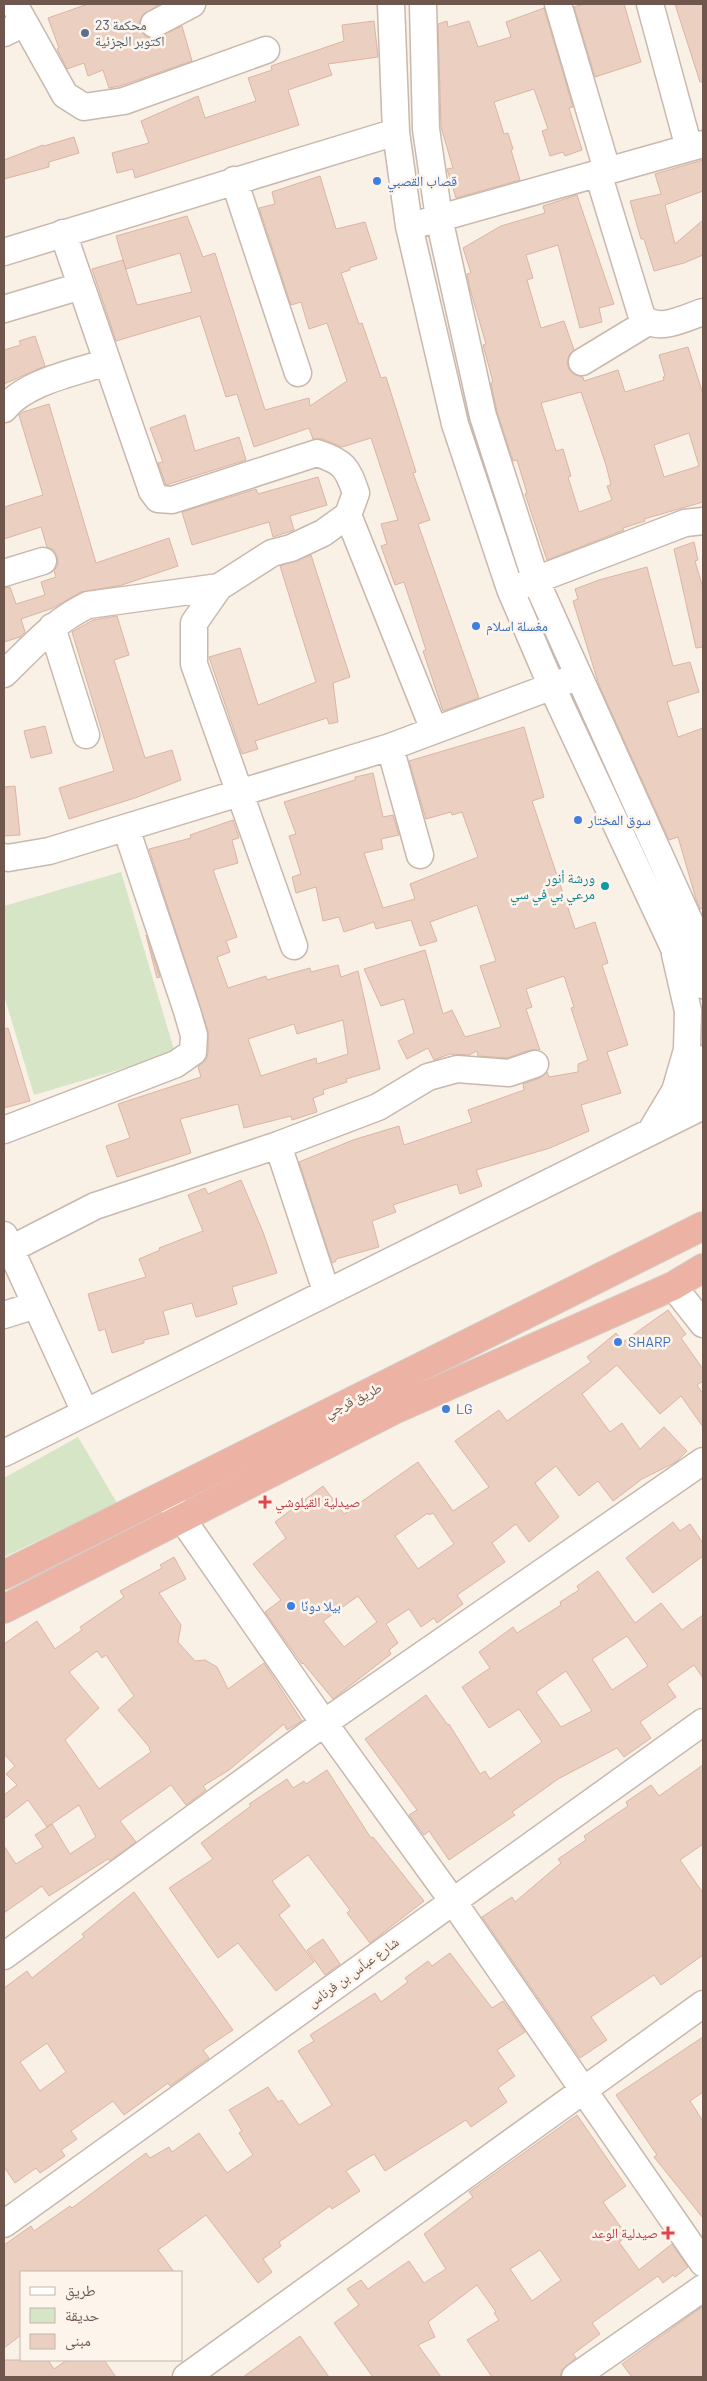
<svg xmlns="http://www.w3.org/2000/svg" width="707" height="2381" font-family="Barlow,'Noto Naskh Arabic',sans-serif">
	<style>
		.green { fill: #d5e5c6 }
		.building { fill: #ebcfc1; stroke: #dcb5a3; fill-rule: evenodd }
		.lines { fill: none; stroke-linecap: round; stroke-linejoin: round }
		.minor-casing { stroke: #c9b8ad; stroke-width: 29 }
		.highway-casing { stroke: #d4cdca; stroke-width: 30 }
		.minor { stroke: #fff; stroke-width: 26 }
		.highway { stroke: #ecb2a4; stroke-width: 28 }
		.service-dot { fill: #5c6f8a; stroke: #fdf5ec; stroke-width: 2 }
		.shop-dot { fill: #3f7fe0; stroke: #fdf5ec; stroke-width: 2 }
		.culture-dot { fill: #0f9aa8; stroke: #fdf5ec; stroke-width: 2 }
		.health-dot { fill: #e0444e; stroke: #fdf5ec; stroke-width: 2 }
		.labels { text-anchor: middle; stroke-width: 5; stroke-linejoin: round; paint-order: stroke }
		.service-label { font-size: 14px; fill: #4e5e75; stroke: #fdf5ec; text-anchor: start }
		.shop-label { font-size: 14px; fill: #366cbe; stroke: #fdf5ec; text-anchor: start }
		.culture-label { font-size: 14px; fill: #0d838f; stroke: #fdf5ec; text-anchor: end }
		.street-label { font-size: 14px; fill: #6f574e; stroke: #fdf5ec }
		.health-label { font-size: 14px; fill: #be3a42; stroke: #fdf5ec; text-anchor: start }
	</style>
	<rect width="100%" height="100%" fill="#f9f0e6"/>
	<path class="green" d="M121,872l54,181 -141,42 -30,-100v-89z
		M78,1437l39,66 -113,54v-79z"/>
	<path class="building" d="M88,4h72l-18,12 -3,7 2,8 5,6 8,2 28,-13 10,35 -72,25 -11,2 -6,-18 -15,6 -4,-13 -17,6 -10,-20 2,-1 -11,-30z
		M584,4h40l17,58 -46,15 -21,-70z
		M675,4h28v78h-3z
		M544,8l29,99 -4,1 13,42 -17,6 -2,-4 -13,4 -8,-25 6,-2 -14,-40 -40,13 10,32 4,-1 5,16 -2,1 9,30 -64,18 -9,-29 6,-1 -12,-41 -3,-103 9,-3 1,6 21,-6 9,26 33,-10 -5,-15z
		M374,21l4,36 -50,7 4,11 -44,15 11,35 -164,53 -2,-9 -16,4 -5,-20 37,-10 -8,-22 57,-25 7,22 51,-17 -8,-23 24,-8 -1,-4 73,-25 -2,-16z
		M74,137l5,16 -30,9v5l-45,12v-19l39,-15 1,1z
		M703,160v31l-38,14 10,39 28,-24v35l-19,8 -30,8 -10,-32h-3l-11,-38 31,-7 -6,-20z
		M320,176l16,53 29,-7 12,37 -28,9 1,2 -9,3 18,51 3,-1 19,55 5,-1 30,95 -3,1 17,47 -12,4 61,174 -36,13 -20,-60 3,-1 -22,-68 -9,3 -14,-39 6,-2 -6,-20 17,-4 -27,-82 -29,9 -20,-8h-9l-4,-11 -55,19 -17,-53 -11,3 -26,-81 -84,25 -24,-72 31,-9 -7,-24 71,-20 16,41 12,-4 50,157 44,-12 1,8 37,-25 -20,-58 -18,6 -8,-27 -10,3 -32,-97 16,-4 -3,-12zM180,253l12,39 -55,13 -14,-45 3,9z
		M577,195l37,109 -15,4 3,14 -22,6 -22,-83 -32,10 7,23 -6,2 14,48 23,-7 10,29 -5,5 -2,7 2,8 6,5 8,2 1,4 34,-11 7,22 39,-12 -1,-3 2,-1 -6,-21 29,-8 15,47v108l-59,17 1,2 -22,7 1,2 -77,30 -22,-66 2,-1 -10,-33 -4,1 -16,-49 -6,-29 2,-1 -10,-37 3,-1 -16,-55 -3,-15 4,-1 -8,-25 38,-22 44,-13 -2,-7zM581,392l25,73 5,20 -4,1 5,14 -33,12 -11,-35 3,-1 -8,-27 -7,2 -15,-48zM689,433l10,33 -35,11 -10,-32z
		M35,336l10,30 -41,18v-34l17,-5 -2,-4z
		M49,404l47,159 73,-25 9,28 -56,19 -41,7 -28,16 -32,11 4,13 -5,5 -16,5v-54l6,-1 6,17 29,-9 -4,-13 15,-5 -2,-6 4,-7 -1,-8 -3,-6 -7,-3 -6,-20 -37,12v-32l39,-12 -24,-80 4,-3z
		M185,415l10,36 44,-14 7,23 -80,25 -8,-22 5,-1 -13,-34z
		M318,477l9,28 -37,11 4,14 -21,7 -4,-15 -77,23 -10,-33 74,-23 2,5z
		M694,542l4,18 -3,1 8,27v59l-7,1 -22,-99z
		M311,555l39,122 -17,6 5,39 -9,2 -2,-6 -72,23 3,8 -16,5 -33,-97 31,-9 18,57 58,-23 -36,-116z
		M647,567l26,99 17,-4 9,30 -32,10 11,35 25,-9v180l-3,1 -4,-10 -18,-62 -9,3 -70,-155 -26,-84 5,-2 -3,-10 24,-9z
		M117,616l12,39 -15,5 31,98 27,-8 9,30 -46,18 -66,21 -10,-31 55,-17 -42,-139 21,-12z
		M45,726l7,27 -21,5 -7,-27z
		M524,727l20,70 -12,4 43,128 20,-7 13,41 -6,2 26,80 -21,7 14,41 -40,12 8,26 -39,17 -74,22 6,16 -22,8 -3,-10 -64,21 3,7 -24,9 7,26 -43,12v2l-4,2 -33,-101 54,-22 46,-14 5,19 68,-23 -4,-12 56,-20 -1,-6 17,-6 7,-6 2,5 29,-5v-8l10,-4 -17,-52 3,-1 -10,-31 -38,13 6,18 -6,2 14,41h-10l-23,8 -29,-2 -1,-5 -8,4 -19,-1 -16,6 -6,-12 -21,11 -9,-18 16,-8 -10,-34 -23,7 -17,-37 61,-19 18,64 9,-4 13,27 36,-10 -21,-61 16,-5 -19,-56 -47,17 7,19 -17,5 -9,-26 -35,9 -2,-7 -30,10 -5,-15 -16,4 -7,-34 -20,6 -4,-16 9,-3 -12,-38 7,-2 -12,-32 71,-22v-3l18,-4 10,44 10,-2 6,20 -18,4 2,10 -19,4 19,55 32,-9 -5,-15 68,-27 -16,-45 -10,3 -1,-3 -25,7 -17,-58z
		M15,786l5,49 -16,1v-49z
		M233,820l6,18 -7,2 6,23 -25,7 24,67 -11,4 4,11 -13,5 11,31 38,-12 1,4 43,-12 1,4 27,-7 3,12 17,-6 22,98 -34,10 1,3 -24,8 1,4 -11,4 4,14 -25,8 -1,-4 -47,12 -6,-24 -58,15 11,34 -74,24 -11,-31 24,-8 -12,-34 83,-27 -3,-10 8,-7 2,-7v-22l-59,-182 42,-11 -1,-3zM343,1020l5,34 -31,10 -1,-6 -55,18 -13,-37 46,-15 3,10z
		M146,935l14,42 -3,1z
		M8,1028l22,73 -26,7v-79z
		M241,1180l22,52 14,41 -45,14 5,17 -33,11 -8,2 -4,-14 -29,8 6,23 -25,6v3l-32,10 -7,-24 -6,2 -11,-37 58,-17 -7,-18 21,-9 -1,-2 44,-17 -15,-36 17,-7 3,6z
		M668,1310l18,24 -5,4 22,31v12l-6,4 6,9v33l-22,-31 -21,18 -43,-49 -35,29 28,38 12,-9 18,26 24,-22 23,24 -11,11 -34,17 -29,22 -15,-20 -19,15 -23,-30 -21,17 24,34 -30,25 -13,-18 -24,19 13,19 -48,33 6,9 -26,19 -3,-5 -13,9 -12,-18 -23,15 12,19 -9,7 2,4 -58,45 -30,-36 -1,1 -37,-52 16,-12 -28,-36 33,-26 -11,-16 48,-36 21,28 74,-52 35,49 36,-24 -34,-46 44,-31 8,11 84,-59 -4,-5 29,-24 7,9zM428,1513l1,2 4,-2 21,31 -36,25 -23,-33zM358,1596l19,26 -33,25 -21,-26z
		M673,1522l7,9 10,-7 13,19v13l-50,37 -27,-35z
		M174,1557l12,22 -27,14 22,32 -3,17 17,19 10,-1 12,7 11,22 36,-26 38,58 -15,9 -3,-6 -55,46 -26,16 3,4 -20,15 -15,-20 -51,36 16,21 -26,19 -2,-2 -59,37 -7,-10 -38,27v-67l12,18 27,-17 -8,-12 17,-11 18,30 26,-17 -17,-32 -32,22 -19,-27 -24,19v-24l13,-10 -11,-11 9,-8 -11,-12v-110l33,-23 18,28 27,-19 -2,-3 44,-30 -4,-6 42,-23 -2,-3zM97,1651l5,7 4,-3 28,41 -16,14 32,38 -1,1 2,3 -52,37 -34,-49 34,-32 -30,-36z
		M598,1571l37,52 26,-20 21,27 21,-15v63l-9,-13 -27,19 9,13 -36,25 11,16 -27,19 -7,-9 -59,31 -46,33 3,3 -66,45 -20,-29 -5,4 -15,-20 8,-5 -52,-71 61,-44 22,30 1,-1 31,50 5,-3 5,8 52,-37 -23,-33 -30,19 -27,-41 28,-19 -11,-16 34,-25 4,6 44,-28 -1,-3 19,-12 -2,-4zM627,1636l21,30 -36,24 -20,-31zM566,1671l26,40 -31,16 -25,-35z
		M703,1765v79l-23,16 23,33v62l-42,30 -7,-10 -63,42 16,23 -27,18 -98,-141 30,-20 3,5 46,-39 -3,-4 28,-19 -2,-4 44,-30 -2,-4 25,-17 8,11z
		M327,1770l44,68 2,-1 51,64 -54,42 -23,-30 3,-3 -42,-55 -36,26 18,25 -11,9 35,47 -38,29 -38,-48 -20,15 -49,-70 44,-29 -12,-16 50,-37 -2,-2 38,-25 6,9 11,-7 2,3z
		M134,1892l99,138 -30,20 6,8 -39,28 -2,-3 -44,32 -11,-14 -42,30 6,8 -16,11 4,6 -25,17 -4,-5 -21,15 -11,-16v-179l23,-17 5,7 52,-41 -2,-3zM47,2043l19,29 -26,19 -20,-29z
		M323,1939l17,25 -15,11 -18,-25z
		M450,1953l42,55 11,-7 22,31 -28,18 18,26 -17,12 9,14 -36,25 -5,-7 -81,51 -11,-17 -28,17 14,20 -28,18 -2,-3 -51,36 2,4 -18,13 9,13 -14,11 -52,-68 -48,35 16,22h-153v63l-17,13v-103l27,-19 3,5 36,-25 2,2 74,-55 4,5 19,-11 3,5 27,-19 28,40 26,-18 -14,-22 3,-2 -13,-21 39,-23 10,15 4,-2 17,25 33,-20 -34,-54 16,-10 -4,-6 65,-42 6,9 27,-20 -3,-4 23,-17 4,5z
		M703,2037v55l-13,9 13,20v97l-49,-61 3,-2 -41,-60z
		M577,2115l49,71 -23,16 24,34 -8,6 20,28 33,-26 16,23 -13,10 -2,-2 -10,8 -5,-7 -66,47 8,11 -27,20 3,4 -14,12 -2,7h-68l-25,-37 32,-20 -5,-7 2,-1 -19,-27 -49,37 7,15 -17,8 23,32h-68l-39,-54 25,-18 -12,-16 14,-9 7,9 41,-28 15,22 22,-14 -22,-35 49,-37 -4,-5zM540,2250l21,30 -29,21 -22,-32z
		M703,2306v71h-71l-10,-13z
		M300,2336l29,41h-86z
		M4,2360h44l6,9 13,-9h37l12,17h-112z"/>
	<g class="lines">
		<g class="minor-casing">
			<path id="minor" d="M14,4l51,91 19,12 40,-6 142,-51
				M391,4l5,128 13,94 46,198 55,165 42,98 121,259 30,39
				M423,4l3,125 13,89 44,198 53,165 161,357 6,29
				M558,4l49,166
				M650,4l39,144
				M154,24l38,-20
				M4,33l20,-10
				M598,173l44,144c17,16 42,1 61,-5
				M234,180l64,193
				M422,223l281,-79
				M63,233l89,258 6,8 14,1 145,-47c27,9 30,14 39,40l-8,22 -25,18 -32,15 -19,5 -53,34 -25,36v41l100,282
				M4,252l392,-120
				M4,309l77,-23
				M582,362l66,-40
				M4,409c23,-28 70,-36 103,-47
				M348,515l86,215
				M4,573l39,-12
				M520,586l165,-63 18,-2
				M52,627l34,108
				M4,674c27,-26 50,-53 84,-69l131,-18
				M390,747l30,108
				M4,857l4,1 41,-7 341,-104 176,-66
				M681,1104l19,-32 3,-13
				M4,1130l172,-66 17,-12 1,-17 -7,-24 -61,-183
				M651,1131l24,-40 12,-41 1,-39 -13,-57
				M278,1145l48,146
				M4,1235l81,177
				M11,1249l84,-43 183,-61 100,-38 50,-30 29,-8 52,4 26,-9
				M673,1286l30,38
				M4,1315l32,-10
				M4,1453l699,-347
				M169,1500l155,223 128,177 251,363
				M4,1956l320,-233 379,-262
				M4,2224l699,-502
				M186,2377l517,-373
				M575,2377l128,-89"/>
		</g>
		<g class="highway-casing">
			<path id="highway" d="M4,1575l699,-349
				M4,1609l392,-200 277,-123 30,-18"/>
		</g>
		<use href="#minor" class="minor"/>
		<use href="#highway" class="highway"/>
	</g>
	<circle class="service-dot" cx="85" cy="33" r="5"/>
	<g class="shop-dot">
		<circle cx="377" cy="181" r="5"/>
		<circle cx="476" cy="626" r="5"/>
		<circle cx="578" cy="820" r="5"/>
		<circle cx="618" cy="1342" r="5"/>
		<circle cx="446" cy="1409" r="5"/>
		<circle cx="291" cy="1606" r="5"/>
	</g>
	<circle class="culture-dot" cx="605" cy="886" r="5"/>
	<g class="health-dot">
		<path d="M262.5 1494.5h5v5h5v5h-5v5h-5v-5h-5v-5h5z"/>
		<path d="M665.5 2225.5h5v5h5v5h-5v5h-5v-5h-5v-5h5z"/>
	</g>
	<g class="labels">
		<g class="service-label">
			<text x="95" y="30">محكمة 23<tspan x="95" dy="16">اكتوبر الجزئية</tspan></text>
		</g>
		<g class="shop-label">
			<text x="387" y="186">قصاب القصبي</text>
			<text x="486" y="631">مغسلة اسلام</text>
			<text x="588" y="825">سوق المختار</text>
			<text x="628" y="1347">SHARP</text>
			<text x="456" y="1414">LG</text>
			<text x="301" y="1611">بيلا دونّا</text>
		</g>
		<g class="culture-label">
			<text x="595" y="883">ورشة أنور<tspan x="595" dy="16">مرعي بي في سي</tspan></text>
		</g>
		<g class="street-label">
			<text transform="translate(353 1400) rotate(-26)" y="5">طريق قرجي</text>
			<text transform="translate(353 1972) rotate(-36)" y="5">شارع عباّس بن فرناس</text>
		</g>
		<g class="health-label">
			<text x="275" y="1507">صيدلية القيلوشي</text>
			<text x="658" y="2238" text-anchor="end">صيدلية الوعد</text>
		</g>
	</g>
	<rect width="707" height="2381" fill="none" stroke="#6f574e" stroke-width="10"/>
	<rect x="20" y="2271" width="162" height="90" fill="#fdf5ec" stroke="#c4b6ad"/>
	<rect x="30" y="2287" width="25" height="8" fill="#ffffff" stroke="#c4b6ad"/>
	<text x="65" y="2296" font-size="15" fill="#6f574e">طريق</text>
	<rect x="30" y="2308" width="25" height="15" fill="#d5e5c6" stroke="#c4b6ad"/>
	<text x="65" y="2321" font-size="15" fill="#6f574e">حديقة</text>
	<rect x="30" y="2334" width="25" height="15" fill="#ebcfc1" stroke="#c4b6ad"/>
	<text x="65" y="2346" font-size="15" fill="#6f574e">مبنى</text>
</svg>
